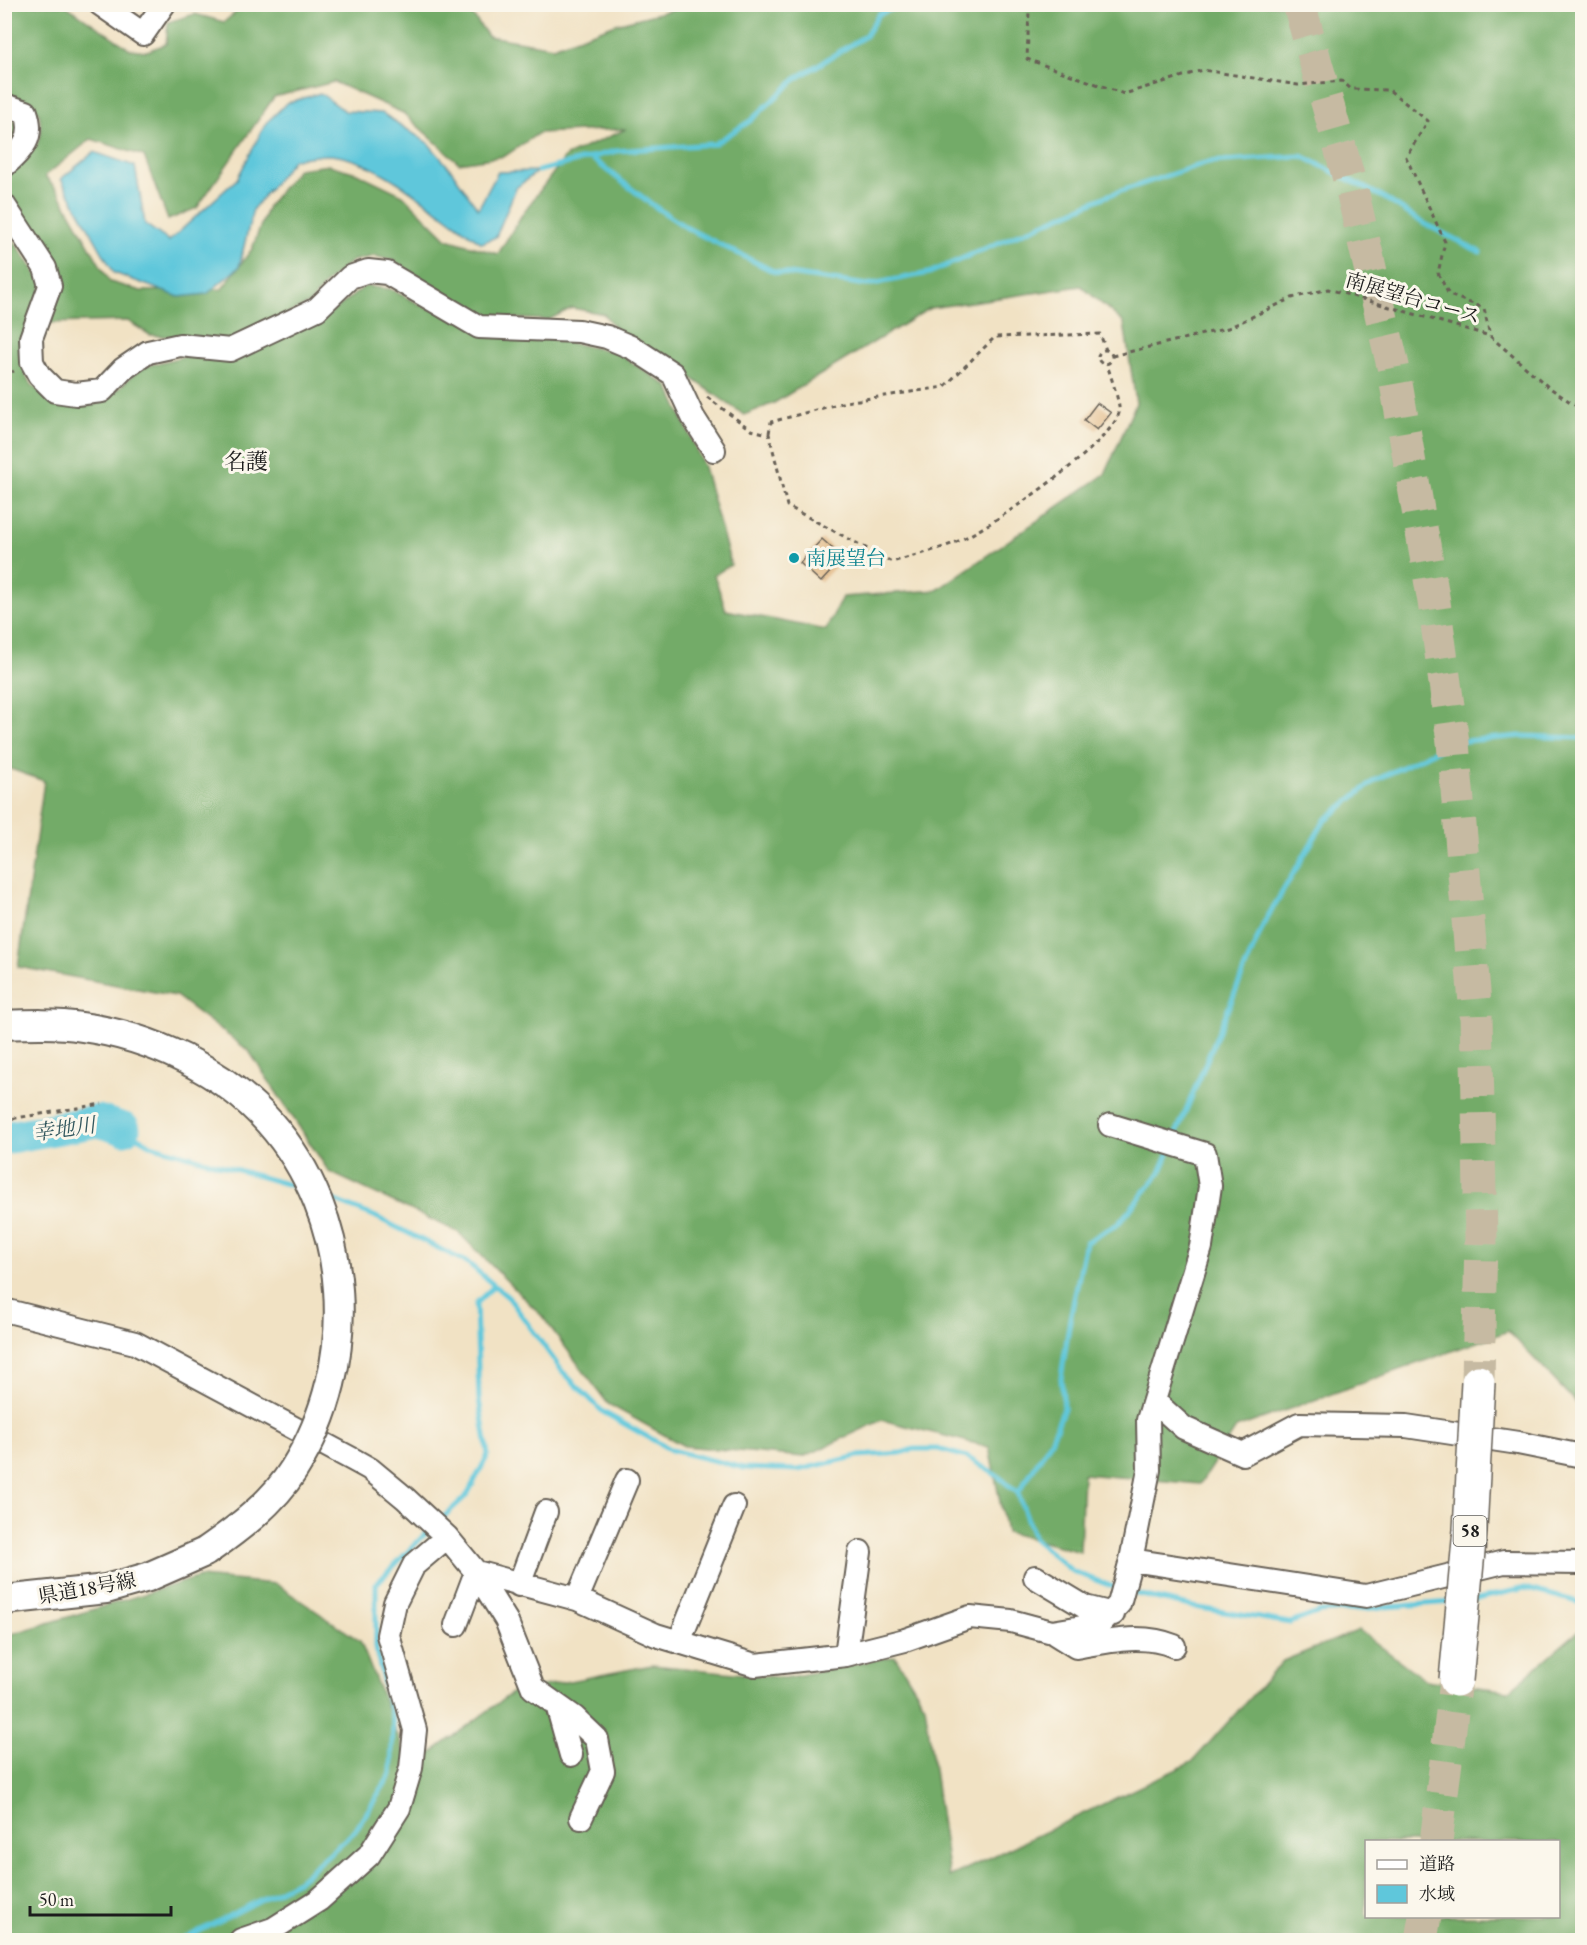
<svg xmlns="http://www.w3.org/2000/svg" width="1587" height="1945" font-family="'EB Garamond','Noto Serif JP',serif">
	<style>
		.forest { fill: #73ab68; stroke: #486442; stroke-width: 1.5; fill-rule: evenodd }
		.water { fill: #5fc7db; stroke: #3e727c; stroke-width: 1.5 }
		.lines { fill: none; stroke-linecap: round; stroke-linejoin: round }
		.stream { stroke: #5fc7db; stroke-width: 5 }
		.river { stroke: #5fc7db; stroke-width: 33 }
		.building { fill: #e3bb89 }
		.highway-tunnel { stroke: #c6baa2; stroke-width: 33; stroke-dasharray: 33 16; stroke-linecap: butt }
		.minor-casing { stroke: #676157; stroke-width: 26 }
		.major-casing { stroke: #676157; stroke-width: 32 }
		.path { stroke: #676157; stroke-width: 3; stroke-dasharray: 4.5 4.5; stroke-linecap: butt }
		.minor { stroke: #fff; stroke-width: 22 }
		.major { stroke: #fff; stroke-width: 28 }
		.major-bridge-casing { stroke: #676157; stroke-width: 32; stroke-linecap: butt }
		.highway-bridge-casing { stroke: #676157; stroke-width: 36; stroke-linecap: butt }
		.major-bridge { stroke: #fff; stroke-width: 28 }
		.highway-bridge { stroke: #fff; stroke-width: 33 }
		.culture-dot { fill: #0f9aa8; stroke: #fbf7ec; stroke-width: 2 }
		.labels { text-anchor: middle; stroke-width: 6; stroke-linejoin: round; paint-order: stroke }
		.shield { fill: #fbf7ec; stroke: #5f5e5a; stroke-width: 1.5 }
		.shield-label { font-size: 18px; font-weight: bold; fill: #1c1c1c }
		.street-label { font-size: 20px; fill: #1c1c1c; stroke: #fbf7ec }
		.culture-label { font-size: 20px; fill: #0d838f; stroke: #fbf7ec; text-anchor: start }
		.water-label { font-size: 21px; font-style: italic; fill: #33585f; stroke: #fbf7ec }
		.quarter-label { font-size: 22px; fill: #1c1c1c; stroke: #fbf7ec }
	</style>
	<rect width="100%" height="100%" fill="#fbf7ec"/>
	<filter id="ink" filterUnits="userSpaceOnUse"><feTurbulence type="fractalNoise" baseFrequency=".0167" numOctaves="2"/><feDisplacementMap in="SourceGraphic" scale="12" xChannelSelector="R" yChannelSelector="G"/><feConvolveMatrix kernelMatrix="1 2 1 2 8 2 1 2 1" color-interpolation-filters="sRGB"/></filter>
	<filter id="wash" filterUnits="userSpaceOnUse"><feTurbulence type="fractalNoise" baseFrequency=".008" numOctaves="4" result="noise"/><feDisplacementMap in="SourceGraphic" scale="24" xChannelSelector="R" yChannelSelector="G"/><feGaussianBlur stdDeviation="1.35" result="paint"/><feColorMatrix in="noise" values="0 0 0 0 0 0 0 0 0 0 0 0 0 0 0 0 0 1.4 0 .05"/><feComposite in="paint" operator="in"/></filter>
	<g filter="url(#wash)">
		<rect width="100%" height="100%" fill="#f1e2c4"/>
		<path class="forest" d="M246,4l219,1 23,31 65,11 63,-23 78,-20 888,1v1404l-74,-78 -272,97 -36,56 -117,-10 -3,78 -74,-20 -17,-85 -107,-27 -79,37 -119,-11 -76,-42 -66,-88 -84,-84 -129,-60 -80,-121 -73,-55 -158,-29 26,-186 -39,-14 -1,-541 39,57c-13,40 -43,89 5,114 20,9 29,13 51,6 18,-6 31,-34 55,-39 43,-11 85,-22 128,-34 13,-4 31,-7 43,-14 14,-8 27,-20 40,-30l25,3 35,18 131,33 60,12 52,34 36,81 27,98 -17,10 12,35 100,20 16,-33 95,-7 168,-116 31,-71 -12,-80 -43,-37 -151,22 -156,95 -30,12 -71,-50 -56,-34 -13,-17 -32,-6 -24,12 -65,-3 -89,-56 -19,-5 -23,5 -26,22 -16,20 -81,39 -79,-7 -22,-14 -81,2 8,-58 -50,-76v-14c24,-21 41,-27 34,-62l-34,-17v-91h60l65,44 17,2 19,-7 2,-22 27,-8 29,8zM334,82l69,31 56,50 46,-7 34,-23 87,-4 -60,27 -43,57 -25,41 -51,-15 -44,-44 -46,-22 -28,-8 -31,4 -30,37 -16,43 -30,40 -81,2 -31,-9 -52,-91 -13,-15 46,-37 53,17 24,64 29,-12 77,-111z
			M4,114l15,10 -2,13 -13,16z
			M200,1577l76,7 84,57 51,127 102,-76 139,-27 133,13 110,-22 30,49 24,172 243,-115 91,-101 76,-31 66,50 84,11 73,-63v312h-1577v-304zM1366,1842h192v74h-192z"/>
		<path class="water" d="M320,93l25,18 37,2 46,30 24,28 26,38 20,-37 40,-1 -22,17 -20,49 -14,6c-41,-27 -105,-88 -156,-88 -10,0 -21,3 -32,4l-41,50 -14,58 -32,27 -28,3 -65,-24 -53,-94 33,-27 41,14 10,58 24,17 68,-62 29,-56 21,-20z"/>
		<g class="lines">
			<path class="stream" d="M590,157l64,49 33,22 88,44 92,13 62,-12 180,-78 99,-33 94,-6 81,41 40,26 57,29
				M538,171l78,-20 98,-7 36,-23 47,-43 68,-42 14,-22 26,-10
				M124,1129l27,16 149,43
				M1174,1139l90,-216 61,-103 49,-39 79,-39 68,-6 61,2
				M328,1198l46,18 94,47 41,35 53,73 41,41 68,38 73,18 54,2 60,-14 43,-3 12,-4h25l29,8 32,20 19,16 16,46 38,32 44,17
				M1018,1493l33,-52 13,-33 -3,-30 9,-59 16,-77 32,-18 42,-51 10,-23
				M438,1522l29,-27 21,-40 -9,-56 -3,-96 18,-17
				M1128,1592l66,15 96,16 30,-11 132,-10
				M1473,1600l52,-12 57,15
				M182,1940l117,-60 56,-49 36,-57 2,-50 -17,-75v-65l55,-56"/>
			<path class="river" d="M4,1138l94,-17 26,8"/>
		</g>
		<g id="blocks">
			<path class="building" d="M1097,403l14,10 -14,17 -13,-10z
				M822,539l21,19 -22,24 -21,-19z"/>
		</g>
	</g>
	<g filter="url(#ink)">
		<use href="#blocks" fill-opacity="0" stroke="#676157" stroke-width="1.5"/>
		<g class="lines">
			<path class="highway-tunnel" d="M1299,4l52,182 42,180 41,236 19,140 23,273 5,222 -3,145
				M1436,1842l20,-162
				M1421,1940l4,-24"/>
			<g class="minor-casing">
				<path id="minor" d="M100,4l43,30 21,-30
					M4,105l22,7c9,25 -3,38 -22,54
					M4,205l41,63 5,18 -19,52 1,24 7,13 16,16 21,3 26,-3 21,-22 25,-17 32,-7 50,5 87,-41 33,-32 18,-6 19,2 92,54 100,4 28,6 26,11 40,26 20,43 21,33
					M4,1310l131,33 217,116 18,10 35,29 42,39 29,35 101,27 79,36 99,30 91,-10 59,-15 65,-23 41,4 41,11 48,-8 19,-20 12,-44 18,-90 -1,-50 53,-173 9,-61 -5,-32 -95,-29
					M1154,1401l30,27 59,26 56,-30 107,2 112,17 64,13
					M1131,1560l235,36 138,-34 78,1
					M476,1572l30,48 27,68 41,29 23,22 6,32 -22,47
					M1035,1577l50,30 28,7
					M519,1585l27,-73
					M577,1599l50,-119
					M456,1625l20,-53
					M1052,1632l24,15c33,-6 67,-14 98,-1
					M679,1642l55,-136
					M846,1655l14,-103
					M557,1705l14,50
					M241,1940l32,-11 46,-29 50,-45 30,-47 12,-40 4,-38 -27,-95 7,-32 19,-38 33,-28"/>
			</g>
			<g class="major-casing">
				<path id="major" d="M4,1600l102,-11 42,-12 57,-25"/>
			</g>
			<path class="path" d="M1015,4l14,7 -2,48 97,35 79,-24 95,15 44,-4 9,8 38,1 39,31 -22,36 39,85 -7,31 11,22 35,13 6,28
				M1098 357a7 7 0 1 1 14 0a7 7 0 1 1-14 0Z
				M1112,356l116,-28 64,-30 36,-9 162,47 57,50 35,24
				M4,376l10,-5
				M707,397l44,33 18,4 18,72 105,56c20,-6 42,-11 62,-19 33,-13 156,-97 165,-130 2,-9 -9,-38 -12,-49
				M769,433l2,-11 74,-20 99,-15 51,-50 105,-3 6,16
				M4,1120l98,-16"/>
			<use href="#minor" class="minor"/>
			<use href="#major" class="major"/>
			<g class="major-bridge-casing">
				<path id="major-bridge" d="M4,1025c26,-1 52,-2 78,2 67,9 141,43 187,95 84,95 92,241 25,347 -21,34 -56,60 -89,83"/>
			</g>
			<g class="highway-bridge-casing">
				<path id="highway-bridge" d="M1456,1680l14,-150 8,-148"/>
			</g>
			<use href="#major-bridge" class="major-bridge"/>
			<use href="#highway-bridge" class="highway-bridge"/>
		</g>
	</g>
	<circle class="culture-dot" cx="794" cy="558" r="6"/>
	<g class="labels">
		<rect class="shield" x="1453.5" y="1516" width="33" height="30" rx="4.5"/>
		<g class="shield-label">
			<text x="1470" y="1537">58</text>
		</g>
		<g class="street-label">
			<text transform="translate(1413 298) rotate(16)" y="7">南展望台コース</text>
			<text transform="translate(87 1588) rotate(-10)" y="7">県道18号線</text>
		</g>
		<g class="culture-label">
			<text x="806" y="565">南展望台</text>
		</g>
		<g class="water-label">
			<text transform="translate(64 1129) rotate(-8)" y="7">幸地川</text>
		</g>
		<g class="quarter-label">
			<text x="246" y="469">名護</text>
		</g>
	</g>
	<rect width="1587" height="1945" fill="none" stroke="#fbf7ec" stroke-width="24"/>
	<rect x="1365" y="1840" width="195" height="78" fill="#fbf7ec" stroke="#a29f99" stroke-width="1.5"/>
	<rect x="1377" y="1860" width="30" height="9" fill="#ffffff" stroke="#a29f99" stroke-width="1.5"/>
	<text x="1419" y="1870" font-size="18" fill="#1c1c1c">道路</text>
	<rect x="1377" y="1885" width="30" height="18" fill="#5fc7db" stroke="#a29f99" stroke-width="1.5"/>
	<text x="1419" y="1900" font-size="18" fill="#1c1c1c">水域</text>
	<path d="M30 1906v9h141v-9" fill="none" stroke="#1c1c1c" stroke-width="3"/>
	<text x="39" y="1906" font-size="18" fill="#1c1c1c" stroke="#fbf7ec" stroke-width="4.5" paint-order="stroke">50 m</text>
</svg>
